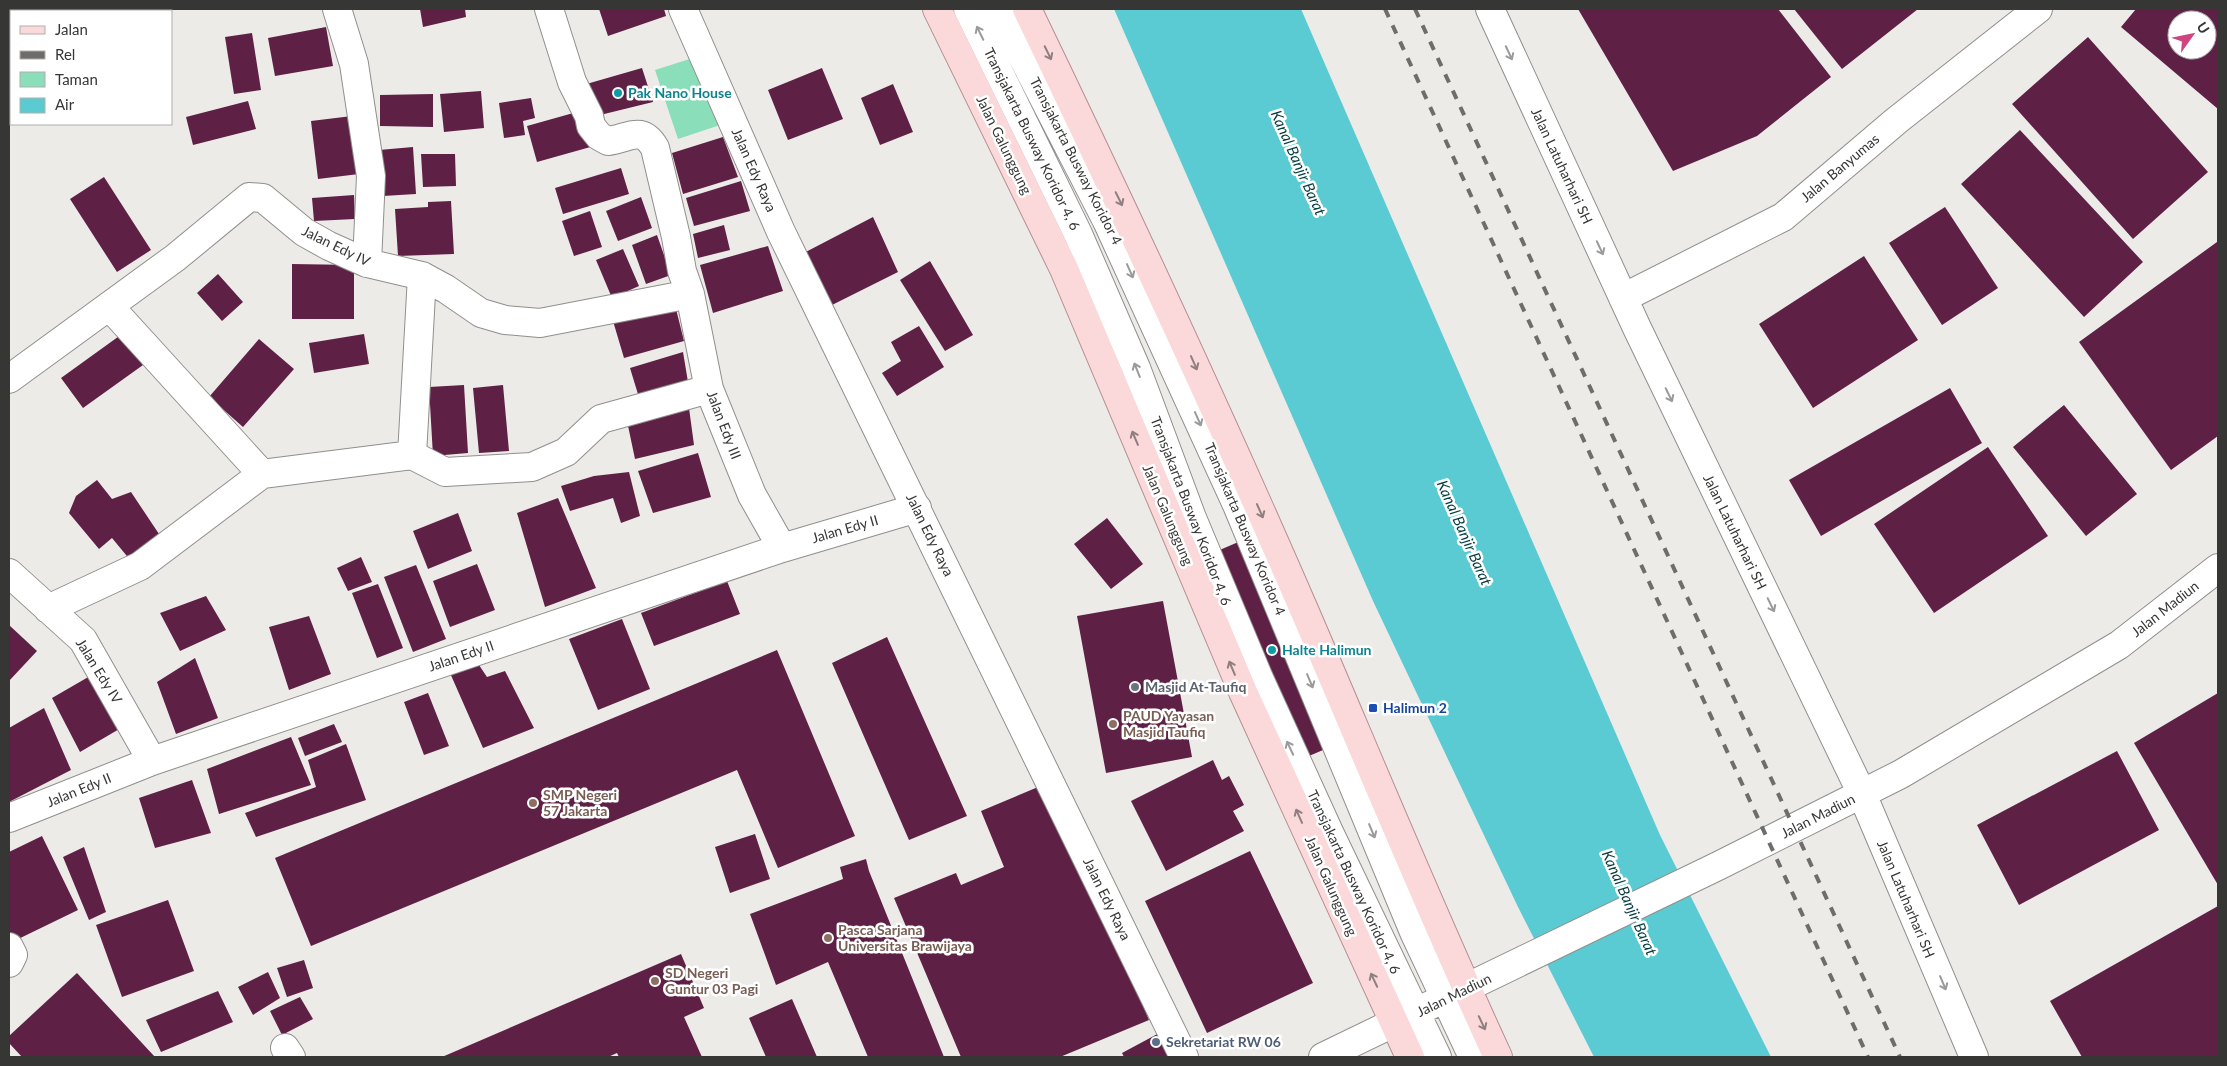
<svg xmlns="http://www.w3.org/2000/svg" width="2227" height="1066" font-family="Lato,sans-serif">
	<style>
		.green { fill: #8adeb9 }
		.water { fill: #5acbd2 }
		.building { fill: #5f2045; fill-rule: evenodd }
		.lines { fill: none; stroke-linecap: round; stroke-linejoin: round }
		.minor-casing { stroke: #918f8c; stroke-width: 30 }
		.major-casing { stroke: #b58e91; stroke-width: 30 }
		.minor { stroke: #fff; stroke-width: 28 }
		.major { stroke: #fbd8da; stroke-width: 28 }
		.rail { stroke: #6e6d6b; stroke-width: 4; stroke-dasharray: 9 9; stroke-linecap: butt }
		.oneway { stroke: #9a9a9a }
		.oneway2 { stroke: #8f7f7f }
		.culture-dot { fill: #0f9aa8; stroke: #fff; stroke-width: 2 }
		.worship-dot { fill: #6b7280; stroke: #fff; stroke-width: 2 }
		.transit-dot { fill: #1a4fb4; stroke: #fff; stroke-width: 2 }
		.education-dot { fill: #8d6e63; stroke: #fff; stroke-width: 2 }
		.service-dot { fill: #5c6f8a; stroke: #fff; stroke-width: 2 }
		.labels { text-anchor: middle; stroke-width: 5; stroke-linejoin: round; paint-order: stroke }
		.culture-label { font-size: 14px; font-weight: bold; fill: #0d838f; stroke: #fff; text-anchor: start }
		.street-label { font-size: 14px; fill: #363635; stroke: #fff }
		.worship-label { font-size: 14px; font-weight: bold; fill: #5b616d; stroke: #fff; text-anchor: start }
		.transit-label { font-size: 14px; font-weight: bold; fill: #164399; stroke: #fff; text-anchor: start }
		.education-label { font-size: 14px; font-weight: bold; fill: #785e54; stroke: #fff; text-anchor: start }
		.service-label { font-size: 14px; font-weight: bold; fill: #4e5e75; stroke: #fff; text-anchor: start }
		.water-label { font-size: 15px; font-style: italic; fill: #043b3e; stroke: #fff }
	</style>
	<rect width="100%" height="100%" fill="#edebe8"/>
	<path class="green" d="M696,57l24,68 -42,14 -23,-69z"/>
	<path class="water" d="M1114,9h187l359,826 111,222h-177l-76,-150 -145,-306z"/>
	<path class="building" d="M420,9h45l1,8 -43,10z
		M599,9h65l2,7 -58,20z
		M1578,9h200l53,68 -74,59 -84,35z
		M1794,9h124l-76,60z
		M2136,9h82v100l-97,-82zM2177,20h30v30h-30z
		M326,27l7,39 -58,10 -7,-38z
		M252,33l9,57 -27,4 -9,-57z
		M2088,37l120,135 -75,67 -121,-135z
		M642,68l11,34 -61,15 -9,-32z
		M822,68l21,51 -55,21 -20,-50z
		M893,84l20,48 -33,13 -19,-47z
		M481,91l3,37 -40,4 -4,-38z
		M433,94v33l-53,-1v-31z
		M531,98l4,20 -12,3 2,14 -21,3 -5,-35z
		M248,101l8,28 -63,16 -7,-28z
		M584,110l10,36 -57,16 -10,-36z
		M352,116l7,58 -41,5 -7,-58z
		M2020,130l123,132 -59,55 -123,-133z
		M723,137l15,40 -55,17 -11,-41z
		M413,147l3,47 -33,2 -4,-46z
		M421,154h34l1,32 -33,1z
		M621,168l8,26 -66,20 -8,-26z
		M104,177l47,73 -34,22 -47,-73z
		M741,181l9,30 -56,15 -8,-28z
		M354,195l1,24 -41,2 -2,-23z
		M641,197l11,31 -34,13 -12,-30z
		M451,201l3,53 -56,2 -3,-47 33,-2v-5z
		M1945,207l53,81 -56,37 -53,-82z
		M590,211l12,36 -28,9 -12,-35z
		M873,217l25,55 -72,36 -28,-52z
		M724,225l6,25 -32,8 -5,-24z
		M657,235l14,40 -25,9 -14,-39z
		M2217,242l1,194 -47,34 -92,-128z
		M768,246l15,45 -70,22 -13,-48z
		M623,249l16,37 -27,12 -16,-38z
		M1864,256l54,84 -105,68 -54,-84z
		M930,261l43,74 -28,16 -45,-71z
		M292,264l62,1v54h-62z
		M218,274l25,28 -21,19 -25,-28z
		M675,305l9,36 -60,17 -11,-37z
		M919,326l25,41 -47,29 -15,-23 19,-12 -10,-19z
		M122,334l21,31 -60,43 -22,-30z
		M364,334l5,30 -55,9 -5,-30z
		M259,339l35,30 -51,58 -34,-30z
		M683,352l6,36 -48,16 -11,-36z
		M464,385l4,68 -35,3 -4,-69z
		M503,385l6,66 -30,2 -6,-65z
		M1950,388l32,55 -161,93 -32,-56z
		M2064,405l73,89 -51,42 -73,-89z
		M689,408l5,37 -59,14 -8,-38z
		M1988,447l60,89 -114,77 -60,-89z
		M698,453l13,44 -58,16 -15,-42z
		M629,472l11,44 -19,7 -8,-25 -43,13 -9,-25 33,-10z
		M97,480l15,19 19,-7 34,51 -34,18 -19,-23 -13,11 -30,-36 7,-17z
		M558,498l38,90 -51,19 -28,-94z
		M458,513l14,38 -44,18 -15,-38z
		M1107,518l36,46 -32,25 -37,-45z
		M1243,540l87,207 -28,12 -87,-207z
		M361,557l11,25 -24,9 -11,-23z
		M477,564l18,46 -45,17 -17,-46z
		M416,565l30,74 -33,13 -29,-75z
		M727,581l13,33 -86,32 -13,-33z
		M378,584l25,64 -26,10 -25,-65z
		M206,596l20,34 -46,21 -20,-38z
		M1163,601l29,156 -86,16 -29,-157z
		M309,616l22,58 -42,16 -20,-63z
		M622,619l28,70 -52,21 -29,-71z
		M9,625l28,26 -28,30z
		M887,637l80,179 -58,24 -77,-177z
		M777,650l78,186 -77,32 -41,-98 -426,176 -36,-88z
		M195,658l23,60 -42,16 -19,-52z
		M477,662l10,15 18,-6 29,57 -51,20 -33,-75z
		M90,676l31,52 -41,24 -28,-54z
		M428,693l21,53 -25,9 -20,-53z
		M2218,693v192l-84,-142z
		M44,708l27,62 -62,32v-74z
		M334,724l8,18 -37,14 -7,-18z
		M291,737l20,48 -92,29 -12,-45z
		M346,744l20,56 -110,37 -11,-24 71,-26 -8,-27z
		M2117,751l42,79 -140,75 -42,-80z
		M1213,760l9,20 7,-4 15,29 -11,6 11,20 -78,40 -35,-70z
		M192,780l19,53 -56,15 -16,-50z
		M1050,782l99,238 -89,37h-99l-67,-159 62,-25 5,12 43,-18 -23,-56z
		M755,834l15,45 -40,14 -15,-46z
		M42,836l36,74 -68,33 -1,-91z
		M84,847l22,65 -17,8 -26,-63z
		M1250,851l63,132 -106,50 -62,-132z
		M866,859l3,12 75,186h-76l-40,-95 -52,23 -26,-71 93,-35 -3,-12z
		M168,900l26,71 -72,26 -26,-72z
		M2218,906v151h-136l-32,-56z
		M681,954l23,54 -20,9 18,40h-83l-2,-4 -9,4h-166z
		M304,960l9,28 -26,9 -10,-29z
		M268,972l12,26 -27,17 -15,-28z
		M77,973l78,84h-133l-13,-14v-7z
		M218,991l15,31 -72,30 -15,-32z
		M300,997l13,22 -31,16 -12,-24z
		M792,999l25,58h-51l-17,-39z
		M1163,1031l14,26h-53l-2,-4z"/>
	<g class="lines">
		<g class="minor-casing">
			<path id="minor" d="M337,9l17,55 17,112 -4,87
				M549,9l23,73 17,34 2,10 8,10 9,5c20,-2 33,-17 47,7l21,89 6,34 8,23 19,95 43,106 30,53
				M683,9l98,223 403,825
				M968,9l110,225 58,134 56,150 66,158 71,156 108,225
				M998,9l109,212 130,284 177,427 59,125
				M1490,9l147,319 225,466 112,263
				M1623,298l160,-81 113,-96 142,-112
				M109,306l153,168
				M9,379l166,-121 74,-61 14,1 41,34 25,14 38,17 55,13 24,13 35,24 24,7 35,3 150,-29
				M412,455l10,-179
				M9,573l74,67 69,121
				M48,609l92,-43 122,-92 150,-19 33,17 87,-5 34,-15 35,-33 108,-30
				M9,818l143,-57 630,-213 135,-40
				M9,947l4,8 -4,8
				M285,1048l6,9
				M1323,1057l395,-191 183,-92 218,-129 99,-77"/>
		</g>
		<g class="major-casing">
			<path id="major" d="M937,9l127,260 179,423 167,365
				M1027,9c96,199 190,400 278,603 64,149 125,298 193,445"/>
		</g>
		<use href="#minor" class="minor"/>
		<use href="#major" class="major"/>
		<path class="rail" d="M1385,9l483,1048
			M1415,9l485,1048"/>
	</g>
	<defs><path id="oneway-shaft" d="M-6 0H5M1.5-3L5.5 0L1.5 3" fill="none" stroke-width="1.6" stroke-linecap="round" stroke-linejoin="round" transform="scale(1.25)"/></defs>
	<g class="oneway">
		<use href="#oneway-shaft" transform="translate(980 33) rotate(-116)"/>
		<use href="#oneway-shaft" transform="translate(1509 53) rotate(65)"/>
		<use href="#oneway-shaft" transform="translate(1600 248) rotate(65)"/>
		<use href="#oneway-shaft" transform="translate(1130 271) rotate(66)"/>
		<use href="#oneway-shaft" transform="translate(1137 370) rotate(-112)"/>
		<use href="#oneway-shaft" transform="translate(1669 395) rotate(64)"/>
		<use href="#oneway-shaft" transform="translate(1198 419) rotate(66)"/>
		<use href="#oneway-shaft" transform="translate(1771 605) rotate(64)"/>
		<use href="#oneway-shaft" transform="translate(1310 681) rotate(67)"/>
		<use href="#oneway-shaft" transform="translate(1290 748) rotate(-115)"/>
		<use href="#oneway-shaft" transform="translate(1372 831) rotate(67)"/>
		<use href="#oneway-shaft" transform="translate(1943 983) rotate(67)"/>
	</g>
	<g class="oneway2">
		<use href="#oneway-shaft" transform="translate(1048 53) rotate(64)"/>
		<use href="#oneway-shaft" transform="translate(1119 199) rotate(64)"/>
		<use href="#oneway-shaft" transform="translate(1194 363) rotate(66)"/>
		<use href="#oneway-shaft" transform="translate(1135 438) rotate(-113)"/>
		<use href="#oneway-shaft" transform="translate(1260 511) rotate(66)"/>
		<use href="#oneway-shaft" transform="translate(1232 668) rotate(-113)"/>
		<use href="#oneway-shaft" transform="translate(1299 816) rotate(-114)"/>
		<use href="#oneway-shaft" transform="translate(1374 980) rotate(-115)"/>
		<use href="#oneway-shaft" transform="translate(1482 1023) rotate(65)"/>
	</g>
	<g class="culture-dot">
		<circle cx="618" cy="93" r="5"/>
		<circle cx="1272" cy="650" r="5"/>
	</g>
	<circle class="worship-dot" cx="1135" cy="687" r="5"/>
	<rect class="transit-dot" x="1368" y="703" width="10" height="10" rx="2.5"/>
	<g class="education-dot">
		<circle cx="1113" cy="724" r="5"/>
		<circle cx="533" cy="803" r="5"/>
		<circle cx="828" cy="938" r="5"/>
		<circle cx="655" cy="981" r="5"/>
	</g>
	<circle class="service-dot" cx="1156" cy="1042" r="5"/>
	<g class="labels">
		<g class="culture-label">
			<text x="628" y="98">Pak Nano House</text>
			<text x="1282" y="655">Halte Halimun</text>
		</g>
		<g class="street-label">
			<text transform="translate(1032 139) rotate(64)" y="5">Transjakarta Busway Koridor 4, 6</text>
			<text transform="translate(1004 145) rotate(64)" y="5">Jalan Galunggung</text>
			<text transform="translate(1076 161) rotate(63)" y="5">Transjakarta Busway Koridor 4</text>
			<text transform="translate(1562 166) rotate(65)" y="5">Jalan Latuharhari SH</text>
			<text transform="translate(1840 168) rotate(-40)" y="5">Jalan Banyumas</text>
			<text transform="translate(754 170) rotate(66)" y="5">Jalan Edy Raya</text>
			<text transform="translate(336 246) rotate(26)" y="5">Jalan Edy IV</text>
			<text transform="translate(724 425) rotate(69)" y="5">Jalan Edy III</text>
			<text transform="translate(1191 511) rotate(69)" y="5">Transjakarta Busway Koridor 4, 6</text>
			<text transform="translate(1168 515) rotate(67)" y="5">Jalan Galunggung</text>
			<text transform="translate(845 529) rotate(-16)" y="5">Jalan Edy II</text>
			<text transform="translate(1245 529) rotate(67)" y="5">Transjakarta Busway Koridor 4</text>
			<text transform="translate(1735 532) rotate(64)" y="5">Jalan Latuharhari SH</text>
			<text transform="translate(930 535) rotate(64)" y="5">Jalan Edy Raya</text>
			<text transform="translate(2165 609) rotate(-38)" y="5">Jalan Madiun</text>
			<text transform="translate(461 656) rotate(-19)" y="5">Jalan Edy II</text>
			<text transform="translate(99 671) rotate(58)" y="5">Jalan Edy IV</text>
			<text transform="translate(79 790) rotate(-22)" y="5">Jalan Edy II</text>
			<text transform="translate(1818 816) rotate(-27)" y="5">Jalan Madiun</text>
			<text transform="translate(1354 882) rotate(65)" y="5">Transjakarta Busway Koridor 4, 6</text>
			<text transform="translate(1331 886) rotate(66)" y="5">Jalan Galunggung</text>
			<text transform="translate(1107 899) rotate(64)" y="5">Jalan Edy Raya</text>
			<text transform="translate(1906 899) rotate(67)" y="5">Jalan Latuharhari SH</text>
			<text transform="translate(1454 995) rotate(-26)" y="5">Jalan Madiun</text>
		</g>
		<g class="worship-label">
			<text x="1145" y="692">Masjid At-Taufiq</text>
		</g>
		<g class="transit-label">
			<text x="1383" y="713">Halimun 2</text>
		</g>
		<g class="education-label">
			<text x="1123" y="721">PAUD Yayasan<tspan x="1123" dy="16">Masjid Taufiq</tspan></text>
			<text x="543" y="800">SMP Negeri<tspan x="543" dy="16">57 Jakarta</tspan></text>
			<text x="838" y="935">Pasca Sarjana<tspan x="838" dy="16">Universitas Brawijaya</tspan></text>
			<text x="665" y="978">SD Negeri<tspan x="665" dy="16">Guntur 03 Pagi</tspan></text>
		</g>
		<g class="service-label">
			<text x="1166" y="1047">Sekretariat RW 06</text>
		</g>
		<g class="water-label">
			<text transform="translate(1298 163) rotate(66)" y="5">Kanal Banjir Barat</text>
			<text transform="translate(1464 533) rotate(66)" y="5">Kanal Banjir Barat</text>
			<text transform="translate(1629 903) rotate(66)" y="5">Kanal Banjir Barat</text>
		</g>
	</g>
	<rect width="2227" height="1066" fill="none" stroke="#363635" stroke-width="20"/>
	<rect x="10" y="10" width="162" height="115" fill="#ffffff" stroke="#afafae"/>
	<rect x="20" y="26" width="25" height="8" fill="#fbd8da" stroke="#afafae"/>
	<text x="55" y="35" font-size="15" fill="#363635">Jalan</text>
	<rect x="20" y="51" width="25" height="8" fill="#6e6d6b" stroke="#afafae"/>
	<text x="55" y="60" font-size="15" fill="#363635">Rel</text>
	<rect x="20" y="72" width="25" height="15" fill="#8adeb9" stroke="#afafae"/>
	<text x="55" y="85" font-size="15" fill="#363635">Taman</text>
	<rect x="20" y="98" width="25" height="15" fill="#5acbd2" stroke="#afafae"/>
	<text x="55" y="110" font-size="15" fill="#363635">Air</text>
	<g transform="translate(2192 35) rotate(57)"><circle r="24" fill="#ffffff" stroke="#afafae"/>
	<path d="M0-4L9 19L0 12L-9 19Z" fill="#ce457f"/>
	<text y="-8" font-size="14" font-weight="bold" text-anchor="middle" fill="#363635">U</text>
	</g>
</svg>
